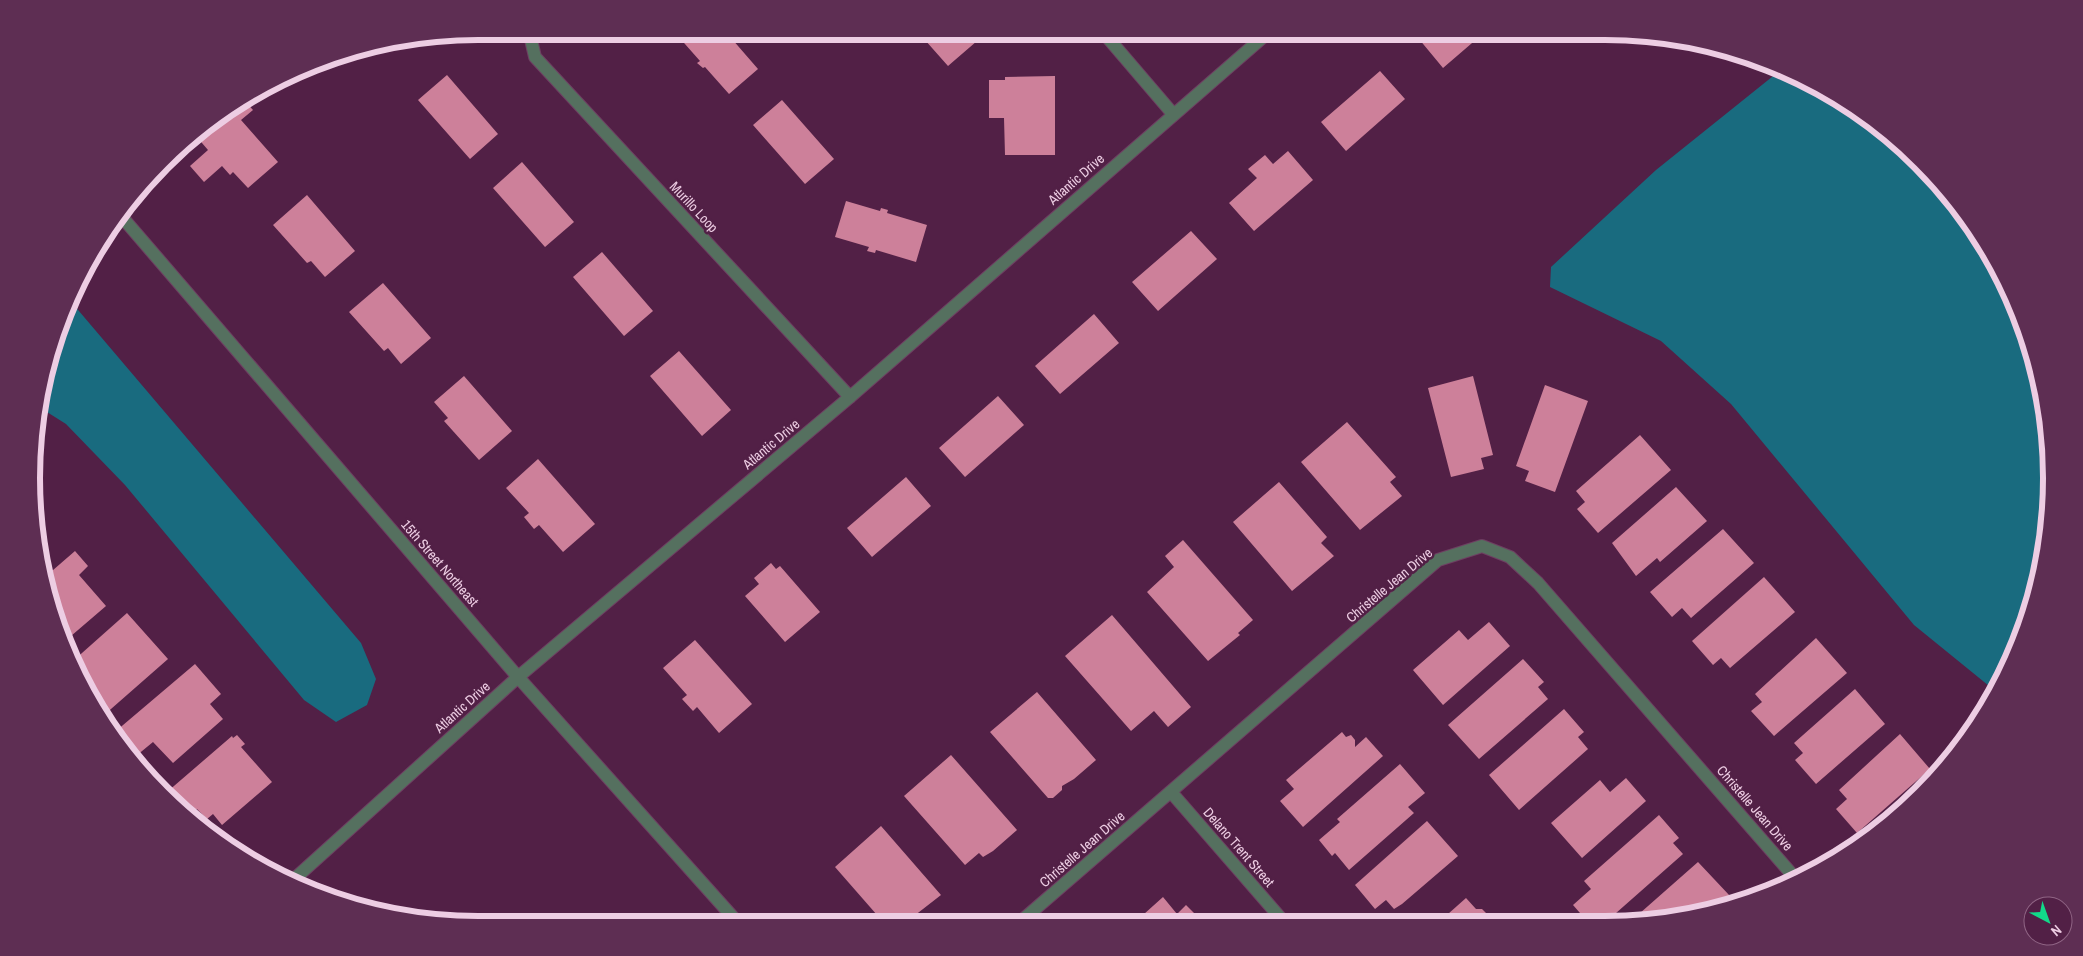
<svg xmlns="http://www.w3.org/2000/svg" width="2083" height="956" font-family="'Archivo Narrow',sans-serif">
	<style>
		.water { fill: #196b7f }
		.building { fill: #cd809a }
		.lines { fill: none; stroke-linecap: round; stroke-linejoin: round }
		.minor-casing { stroke: #6e3f62; stroke-width: 14 }
		.minor { stroke: #55705f; stroke-width: 12 }
		.labels { text-anchor: middle; stroke-width: 5; stroke-linejoin: round; paint-order: stroke }
		.street-label { font-size: 14px; fill: #edcde3; stroke: #522046 }
		.rim { fill: none; stroke: #edcde3; stroke-width: 6 }
	</style>
	<rect width="100%" height="100%" fill="#522046"/>
	<path class="water" d="M1782,69l71,37 68,56 55,68 42,77 25,84 9,87 -9,87 -25,84 -24,41 -80,-65 -183,-221 -70,-63 -111,-54 1,-20 105,-97z
		M73,304l288,339 15,36 -9,26 -31,17 -32,-22 -179,-215 -59,-61 -27,-17 1,-16z"/>
	<path class="building" d="M682,31h43l33,38 -29,25 -24,-27 -2,1 -6,-5 3,-2 -23,-26z
		M917,31h51l9,10 -29,25z
		M1428,31h58l-43,37 -24,-29z
		M1380,71l25,28 -59,52 -25,-29z
		M447,75l51,59 -28,25 -52,-59z
		M1055,76v79h-50l-1,-37h-15v-38h16v-3z
		M243,99l10,11 -12,10 37,42 -30,26 -15,-16 -3,3 -8,-9 -18,16 -14,-16 18,-16 -12,-14z
		M782,100l52,59 -29,25 -52,-59z
		M1288,151l25,29 -59,51 -25,-28 28,-25 -9,-9 17,-14 8,9z
		M522,162l52,60 -29,25 -52,-59z
		M307,195l48,56 -30,26 -14,-16 -4,2 -34,-38z
		M846,201l34,10 1,-3 7,2 -1,3 40,12 -11,37 -40,-12 -1,3 -8,-2 2,-4 -34,-10z
		M1191,231l26,28 -59,52 -26,-29z
		M602,252l51,59 -29,25 -51,-59z
		M383,283l48,55 -30,26 -13,-16 -4,3 -35,-39z
		M1094,314l25,29 -59,51 -25,-28z
		M679,351l52,59 -29,26 -52,-60z
		M464,376l48,55 -33,29 -35,-39 4,-3 -14,-16z
		M1473,376l20,79 -12,3 3,11 -33,8 -23,-89z
		M1545,385l43,16 -33,91 -30,-11 4,-10 -13,-5z
		M998,396l26,29 -59,52 -26,-29z
		M1347,422l49,55 -6,5 12,14 -42,34 -59,-68z
		M1640,435l31,35 -73,63 -21,-24 8,-7 -9,-11z
		M538,459l57,65 -32,28 -24,-27 -5,4 -10,-12 5,-4 -23,-25z
		M906,477l25,29 -59,51 -25,-29z
		M1279,482l48,55 -6,6 13,13 -42,35 -59,-69z
		M1676,487l31,34 -47,41 -3,-4 -21,18 -24,-33z
		M1723,529l31,34 -63,55 -9,-10 -10,9 -22,-25z
		M1183,540l70,80 -15,13 2,2 -32,26 -61,-69 27,-25 -9,-11z
		M75,551l13,15 -9,9 27,31 -42,36 -9,-20 -10,-45z
		M771,563l5,6 4,-3 40,46 -35,30 -40,-46 14,-12 -5,-6z
		M1764,577l31,35 -65,56 -9,-10 -8,7 -21,-24z
		M127,613l41,46 -65,57 -12,-15 -18,-40z
		M1112,615l79,92 -23,20 -14,-16 -23,20 -66,-75z
		M1489,622l21,24 -67,59 -30,-35 46,-40 9,10z
		M1816,638l31,35 -73,63 -23,-25 11,-9 -7,-8z
		M695,640l57,64 -33,29 -22,-26 -4,4 -11,-12 5,-4 -24,-27z
		M1523,659l21,23 -6,5 10,12 -69,60 -31,-34z
		M195,664l26,30 -11,10 13,15 -50,44 -20,-21 -17,14 -20,-25z
		M1855,689l30,35 -69,60 -21,-24 8,-7 -9,-10z
		M1037,692l59,68 -22,19 -12,7v4l-9,8h-5l-58,-66z
		M1564,709l20,23 -6,5 10,12 -69,61 -30,-35z
		M1342,732l4,5 5,-2 4,5v7l11,-10 17,19 -80,71 -23,-26 14,-12 -8,-9z
		M1900,734l30,35 -73,64 -21,-24 11,-10 -8,-9z
		M237,735l8,9 -4,3 31,35 -50,43 -9,-11 -6,5 -10,-10 -9,8 -21,-25 65,-56 1,2z
		M951,755l66,75 -24,21 -10,6 -4,-4 -14,12 -61,-69z
		M1400,764l25,29 -17,14 6,6 -65,57 -14,-17 -3,3 -13,-16 21,-18 -3,-3z
		M1626,778l20,23 -64,57 -31,-35 49,-43 10,12z
		M1659,815l20,23 -6,5 10,11 -76,67h-20l-14,-16 18,-16 -7,-8z
		M1427,821l31,35 -56,48 -8,5 -8,-9 -11,9 -20,-24z
		M881,826l60,69 -36,28h-21l-49,-56z
		M1698,862l32,34 -13,10 -53,15h-33z
		M1163,897l14,17 9,-9 17,17 -69,1z
		M1466,898l10,11h6l4,4 -1,5 2,3 -48,1z"/>
	<g class="lines">
		<g class="minor-casing">
			<path id="minor" d="M529,31l6,26 315,340
				M1102,31l71,83
				M122,217l396,460 221,247
				M1171,792l113,130
				M292,881l226,-204 332,-280 420,-366
				M1019,923l419,-363 44,-14 28,11 28,26 258,296"/>
		</g>
		<use href="#minor" class="minor"/>
	</g>
	<g class="labels">
		<g class="street-label">
			<text transform="translate(1076 179) rotate(-41)" y="5">Atlantic Drive</text>
			<text transform="translate(694 207) rotate(47)" y="5">Murillo Loop</text>
			<text transform="translate(771 444) rotate(-40)" y="5">Atlantic Drive</text>
			<text transform="translate(440 563) rotate(49)" y="5">15th Street Northeast</text>
			<text transform="translate(1389 585) rotate(-40)" y="5">Christelle Jean Drive</text>
			<text transform="translate(462 707) rotate(-42)" y="5">Atlantic Drive</text>
			<text transform="translate(1755 808) rotate(49)" y="5">Christelle Jean Drive</text>
			<text transform="translate(1239 847) rotate(49)" y="5">Delano Trent Street</text>
			<text transform="translate(1082 849) rotate(-41)" y="5">Christelle Jean Drive</text>
		</g>
	</g>
	<path d="M0 0H2083V956H0ZM478 40H1605A438 438 0 0 1 2043 478V478A438 438 0 0 1 1605 916H478A438 438 0 0 1 40 478V478A438 438 0 0 1 478 40Z" fill="#5e2e53" fill-rule="evenodd"/>
	<path class="rim" d="M478 40H1605A438 438 0 0 1 2043 478V478A438 438 0 0 1 1605 916H478A438 438 0 0 1 40 478V478A438 438 0 0 1 478 40Z"/>
	<g transform="translate(2048 921) rotate(139)"><circle r="24" fill="#522046" stroke="#906585"/>
	<path d="M0-4L9 19L0 12L-9 19Z" fill="#12d98a"/>
	<text y="-8" font-size="14" font-weight="bold" text-anchor="middle" fill="#edcde3">N</text>
	</g>
</svg>
